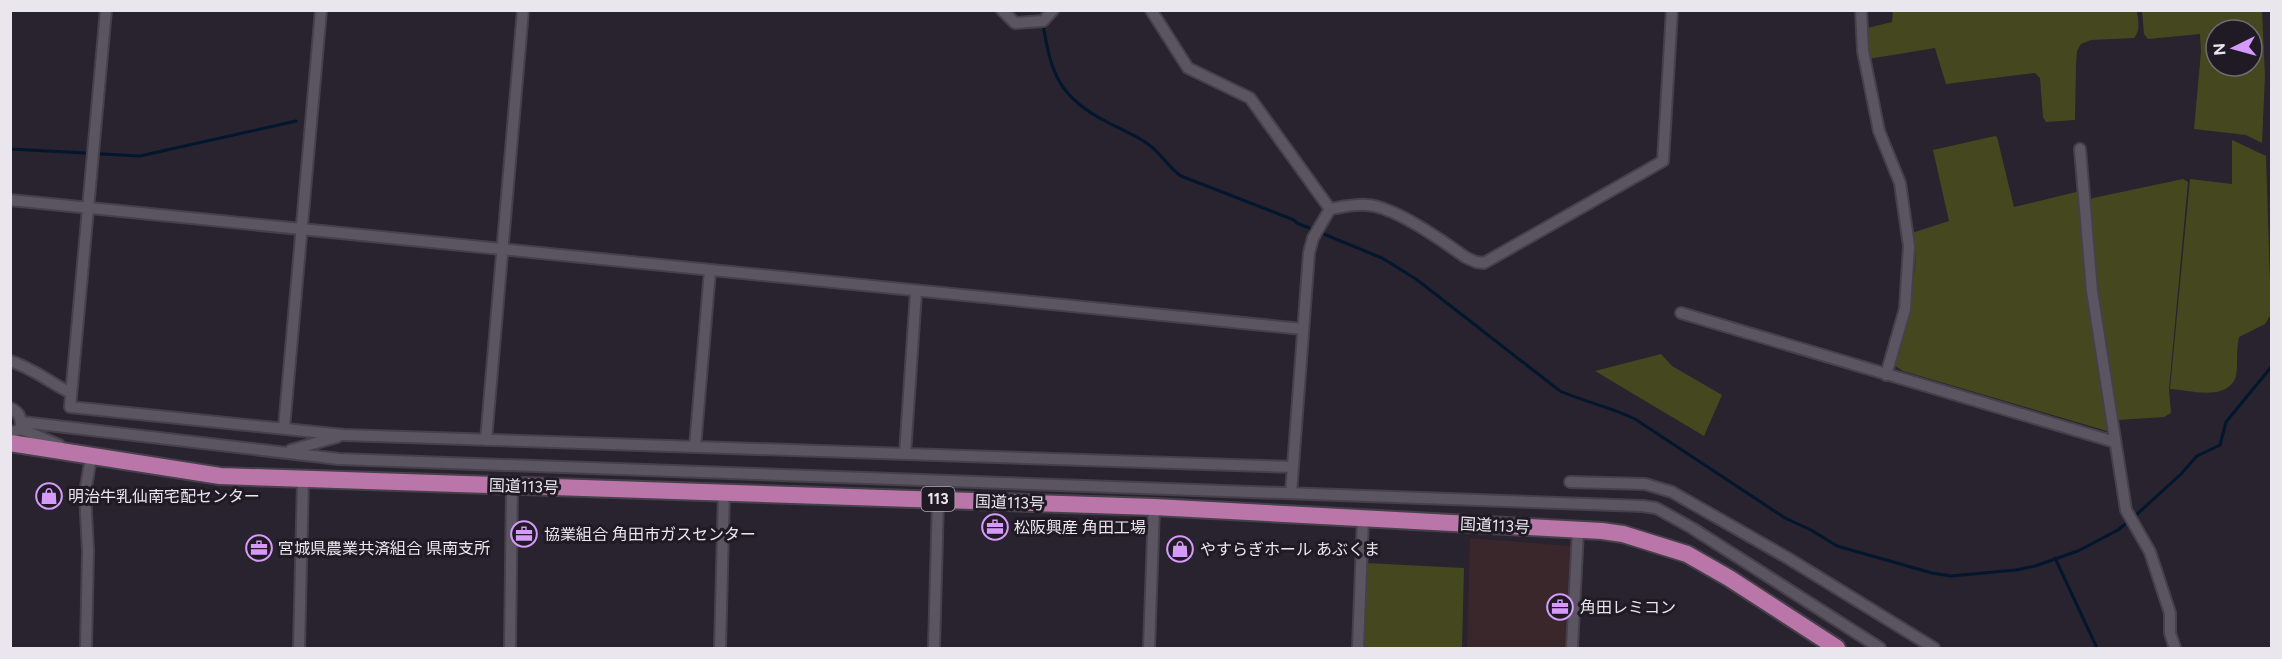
<svg xmlns="http://www.w3.org/2000/svg" width="2282" height="659" font-family="Figtree,'Noto Sans JP',sans-serif">
	<style>
		.industrial { fill: #3a272c }
		.green { fill: #45481e; fill-rule: evenodd }
		.lines { fill: none; stroke-linecap: round; stroke-linejoin: round }
		.stream { stroke: #02162d; stroke-width: 3 }
		.minor-casing { stroke: #45404a; stroke-width: 14 }
		.trunk-casing { stroke: #45404a; stroke-width: 20 }
		.minor { stroke: #5b5562; stroke-width: 10 }
		.trunk { stroke: #ba76a9; stroke-width: 16 }
		.labels { text-anchor: middle; stroke-width: 6; stroke-linejoin: round; paint-order: stroke }
		.shield { fill: #1f1a24; stroke: #ada9b1; stroke-width: 1.5 }
		.shield-label { font-size: 15px; font-weight: bold; fill: #eae6ee }
		.street-label { font-size: 16px; fill: #eae6ee; stroke: #1f1a24 }
		.poi-label { font-size: 16px; fill: #eae6ee; stroke: #1f1a24; text-anchor: start }
	</style>
	<rect width="100%" height="100%" fill="#28232e"/>
	<path class="industrial" d="M1470,538l100,8 -5,102h-98z"/>
	<path class="green" d="M1893,10l244,1c1,10 4,19 -3,27l-43,2 -10,4 -4,7 -1,13 -1,56 -29,2 -3,-5 -3,-39 -5,-5 -89,11 -11,-36 -67,11 -5,-30 29,-7z
		M2142,11h120l3,65 -3,67 -16,-8 -52,-6 7,-77 -1,-18 -52,5 -4,-5zM2216,30h36v36h-36z
		M1995,136l2,1 17,70 66,-16 15,161 12,79 -204,-60 -11,-7c2,-43 34,-84 20,-131l37,-12 -16,-71z
		M2232,140l34,16 5,158 -6,10 -26,13c-3,13 -1,29 -3,39 -8,26 -47,14 -66,13l20,-210 42,5z
		M2183,179l5,3 -19,207 2,24 -7,4 -46,3 -6,-4 -8,-54 -17,-160 6,-4z
		M1661,354l11,12 50,29 -18,41 -109,-65z
		M1365,563l99,5 -2,80h-99z"/>
	<g class="lines">
		<path class="stream" d="M1043,24c8,51 17,74 64,98 13,7 29,13 41,22 13,9 20,23 33,32l113,44 3,3 85,35 34,21 144,112c25,11 50,16 75,28l150,99 26,12 26,16 95,27 19,3 65,-6 19,-4 43,-15 40,-21 11,-9
			M10,149l130,7 156,-35
			M2134,517l47,-43 16,-18 23,-11 6,-23 46,-56
			M2055,558l42,90"/>
		<g class="minor-casing">
			<path id="minor" d="M106,10l-36,397 274,28 948,32
				M1002,10l13,13 28,-2 10,-11
				M1151,10l37,58 62,30 80,111
				M1861,10l2,41 16,80 21,52 9,63 -4,63 -19,66
				M2080,149l12,142 34,219 24,42 20,61v20l5,15
				M10,200l1293,129
				M1681,313l434,129
				M10,361c23,7 40,22 61,32
				M10,408c10,4 12,12 11,21l-11,4
				M22,422l317,37 1303,47 14,2 36,20 188,120
				M284,428l37,-418
				M21,429l38,16
				M486,440l37,-430
				M695,447l15,-176
				M291,450l46,-13
				M905,454l11,-162
				M1570,482l75,2 27,8 114,65 148,91
				M1291,493l18,-240 4,-15 17,-29c11,-2 25,-5 37,-4 27,1 76,36 98,52l11,5 8,1 179,-102 9,-151
				M86,648l2,-97 -3,-58 6,-36
				M299,648l4,-168
				M510,648l2,-162
				M720,648l4,-156
				M934,648l4,-149
				M1149,648l5,-141
				M1358,648l5,-131
				M1572,648l6,-118"/>
		</g>
		<g class="trunk-casing">
			<path id="trunk" d="M10,443l210,33 934,31 448,24 21,3 64,20 42,24 108,70"/>
		</g>
		<use href="#minor" class="minor"/>
		<use href="#trunk" class="trunk"/>
	</g>
	<defs>
		<g id="shop-ring" transform="scale(1.35)"><circle r="9.5" fill="#1f1a24" stroke="#d69bfa" stroke-width="1.5"/><path d="M-5-2.5h2.3a2.7 3.5 0 0 1 5.4 0H5L5.5 6h-11ZM-1.5-2.5h3a1.5 2.3 0 0 0-3 0Z" fill="#d69bfa"/></g>
		<g id="office-ring" transform="scale(1.35)"><circle r="9.5" fill="#1f1a24" stroke="#d69bfa" stroke-width="1.5"/><path d="M-6-3h4V-5.5h4V-3h4V5H-6ZM-1-4.5V-3h2v-1.5ZM-6 0V1H6V0Z" fill="#d69bfa"/></g>
	</defs>
	<g fill-rule="evenodd">
		<use href="#shop-ring" x="49" y="496"/>
		<use href="#office-ring" x="995" y="527"/>
		<use href="#office-ring" x="524" y="534"/>
		<use href="#office-ring" x="259" y="548"/>
		<use href="#shop-ring" x="1180" y="549"/>
		<use href="#office-ring" x="1560" y="607"/>
	</g>
	<g class="labels">
		<rect class="shield" x="921.5" y="487" width="33" height="24" rx="4.5"/>
		<g class="shield-label">
			<text x="938" y="504">113</text>
		</g>
		<g class="street-label">
			<text transform="translate(524 486) rotate(2)" y="6">国道113号</text>
			<text transform="translate(1010 502) rotate(2)" y="6">国道113号</text>
			<text transform="translate(1495 525) rotate(3)" y="6">国道113号</text>
		</g>
		<g class="poi-label">
			<text x="68" y="502">明治牛乳仙南宅配センター</text>
			<text x="1014" y="533">松阪興産 角田工場</text>
			<text x="544" y="540">協業組合 角田市ガスセンター</text>
			<text x="278" y="554">宮城県農業共済組合 県南支所</text>
			<text x="1200" y="555">やすらぎホール あぶくま</text>
			<text x="1580" y="613">角田レミコン</text>
		</g>
	</g>
	<rect width="2282" height="659" fill="none" stroke="#eae6ee" stroke-width="24"/>
	<g transform="translate(2234 48) rotate(265)"><circle r="28" fill="#1f1a24" stroke="#706c75" stroke-width="1.5"/>
	<path d="M0-4.5L10 22L0 15L-10 22Z" fill="#d69bfa"/>
	<text y="-9" font-size="16" font-weight="bold" text-anchor="middle" fill="#eae6ee">N</text>
	</g>
</svg>
